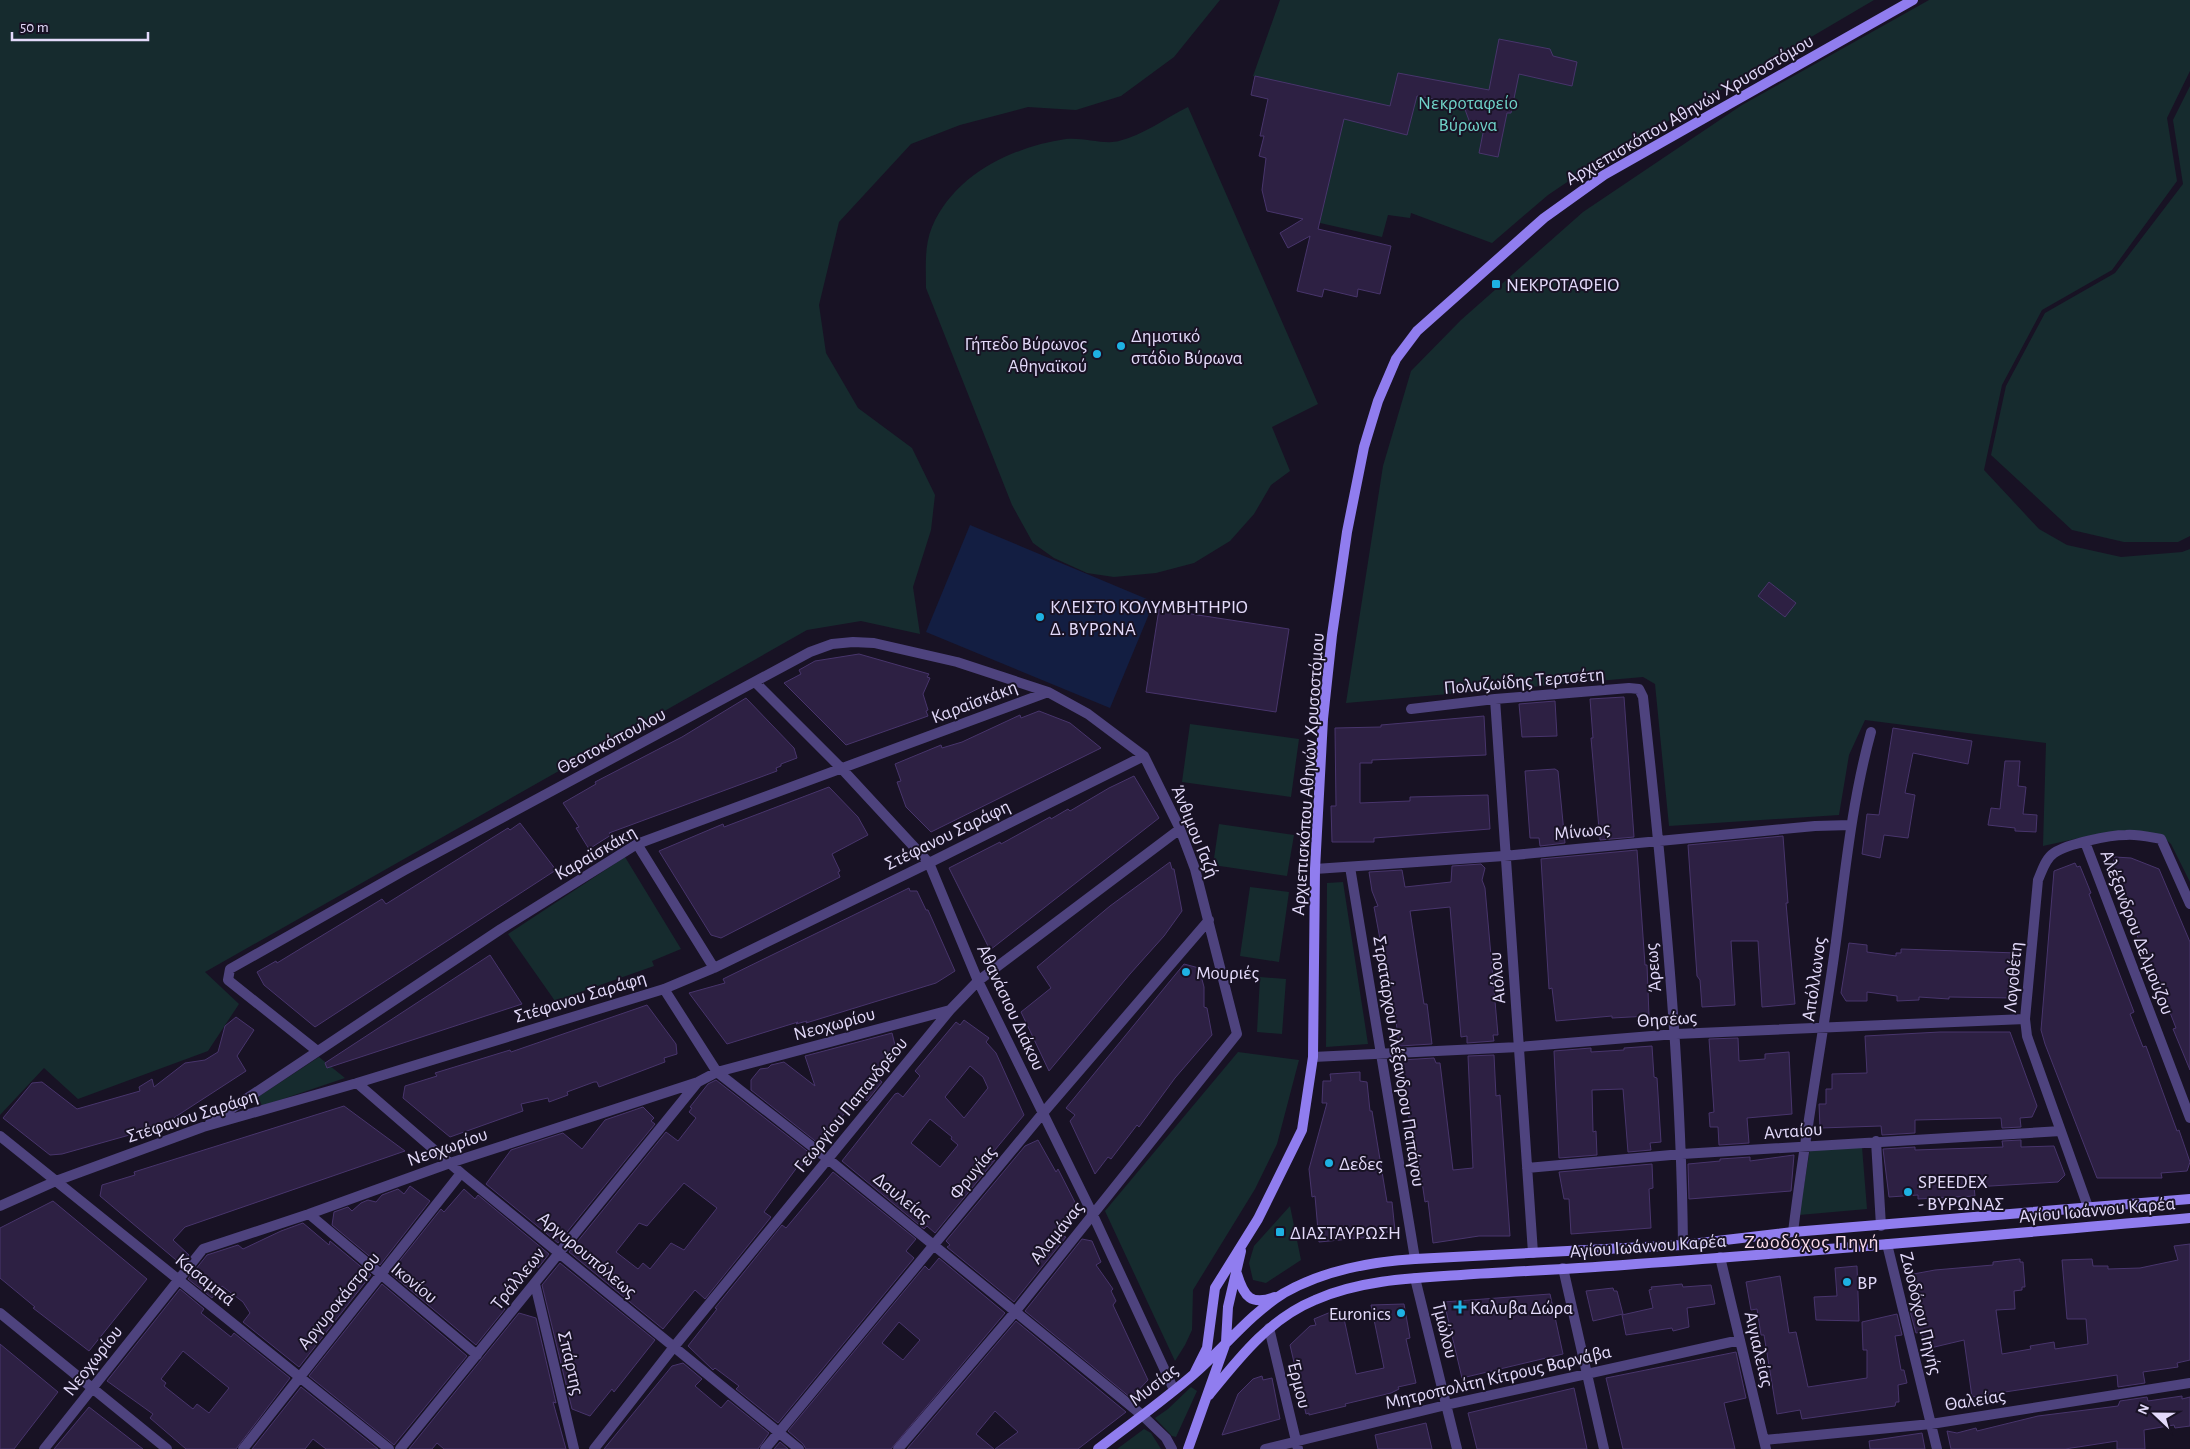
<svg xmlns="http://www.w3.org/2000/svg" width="2190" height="1449" font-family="'Alegreya Sans',sans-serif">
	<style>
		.green { fill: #162b2e }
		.water { fill: #131e42 }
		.building { fill: #2d2043; stroke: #48356c; fill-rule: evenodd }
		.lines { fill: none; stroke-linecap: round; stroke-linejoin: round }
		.street { stroke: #4e437e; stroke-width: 10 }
		.secondary { stroke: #907def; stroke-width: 10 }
		.poi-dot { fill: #1eb2e3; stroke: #181224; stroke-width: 2 }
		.labels { text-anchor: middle; stroke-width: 4; stroke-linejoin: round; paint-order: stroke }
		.park-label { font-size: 19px; fill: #6fd2c8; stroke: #181224 }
		.street-label { font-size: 19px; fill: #e3dafa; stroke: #181224 }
		.poi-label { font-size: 19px; fill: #e3dafa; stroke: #181224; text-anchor: start }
		.neighbourhood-label { font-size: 20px; letter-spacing: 1px; fill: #fbdceb; stroke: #181224 }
	</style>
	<rect width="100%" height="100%" fill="#181224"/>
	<path class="green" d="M0,0h1220l-46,57 -53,39 -45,14 -48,-3 -68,18 -49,19 -72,78 -20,83 7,48 32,55 54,40 23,47 -4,35 -18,57 7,47 -59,-13 -54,9 -602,342 34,32 -31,47 -130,48 -34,-31 -44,47z
		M1280,0h594l-289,170 -37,25 -56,48 -81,-30 -1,5 -22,-3 -6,22 -106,-24 29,-125 -52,-12z
		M1929,0h261v71l-23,47 10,63 -65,89 -70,40 -40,75 -18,85 55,59 28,16 54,12 61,-5 8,-3v333l-19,-38 -10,-9 -59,-2 -59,13 3,-103 -181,-23 -16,35 -10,60 -170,11 -14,-142 -12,-7 -297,26 37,-237 28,-95 50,-51 122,-108 159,-107z
		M2190,86v450l-12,6h-54l-52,-12 -81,-75 15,-69 39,-73 70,-40 68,-89 -10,-64z
		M1188,107l130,297 -46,23 18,44 -19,14 -17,29 -24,27 -36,22 -38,10 -42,4 -27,-4 -33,-15 -21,-15 -21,-38 -86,-217c0,-20 -2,-42 6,-61 23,-53 80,-80 134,-88 16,-2 39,6 53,2 24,-6 47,-23 69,-34z
		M1190,724l109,15 -8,58 -109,-15z
		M1219,824l75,11 -7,41 -74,-11z
		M625,857l56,92 -29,12 2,5 -99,35 -47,-67z
		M1343,882l25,162 -42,3 1,-164z
		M1250,887l39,5 -10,70 -39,-6z
		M1260,977l26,2 -4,55 -25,-2z
		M1238,1052l61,8 -22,84 -22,45 -62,101 -1,40 -7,15 -10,16 -70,-150z
		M319,1057l26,21 -83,28 -4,-9z
		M1862,1147l5,62 -68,6 11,-66z
		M1290,1206l11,54 -35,23 -13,-3 -4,-17 5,-17z
		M1191,1387l6,4 -21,46 -4,-1 -17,-18 13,-9z
		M1144,1429l7,4 10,16h-44z"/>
	<path class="water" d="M970,525l184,77 -44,106 -184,-76z"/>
	<path class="building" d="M1499,39l51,10 3,7 24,6 -5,24 -53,-12 -8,39h-4l-9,44 -19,-4 4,-20 -13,-10 -7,-19 -46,-8 -10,39 -63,-16 -26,110 73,17 -11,48 -22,-5 -1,8 -33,-8 -2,8 -25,-6 13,-55 -22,12 -8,-15 23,-14 -36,-8 -5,-21 4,-32 -7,-2 5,-20h-4l8,-37 -17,-4 4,-19 135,30 8,-33 91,17z
		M1769,582l27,21 -11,14 -27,-21z
		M1159,609l130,20 -13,83 -130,-20z
		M859,654l70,20 -2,3 3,1 -7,16 5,16 -2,1 2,5 -82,29 -62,-62 17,-9 -2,-4 16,-9z
		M1624,697l10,140 -34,3 -9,-102h2l-3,-39z
		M746,698l48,50 3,10 -16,6v2l-5,2 1,3 -168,62 2,2 -22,14 -13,-21 3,-1 -16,-24 33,-19 -1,-2 87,-45z
		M1555,701l2,35 -35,1 -3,-33z
		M1039,711l31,12 31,25 -170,84 -25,-25 -9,-25 4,-1 -6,-17 46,-19 1,3 20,-6 58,-27 1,3z
		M1484,716l2,39 -114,5v3h-12v40l50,-2v-4l78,-2 2,34 -116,9v4h-42l-1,-36h5l-1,-78 46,-1v-2z
		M1893,728l79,13 -4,23 -55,-11 -8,40 10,2 -7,43 -24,-3 -4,23 -18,-4 5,-40 12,1z
		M2005,761h15l-2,25 8,1 -3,27 14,1 -1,17 -21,-1v-3l-27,-3 3,-17 9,1z
		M1555,769l3,2 7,72 -25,3 -1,-8h-9l-5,-67z
		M1134,776l25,42 -169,132 -41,-82 51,-26 1,2 49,-27 1,2 17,-10 2,2 39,-23z
		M829,787l29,30 10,18 -36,19 8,17 -2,1 2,5 -119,61 -10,-3 -52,-84 64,-27 1,3z
		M520,823l36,47 -241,157 -51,-42 -7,-13 19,-11 1,2 105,-64 4,5 122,-76 2,2z
		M1783,836l5,67h-2l9,101 -33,3 -4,-66h-27l4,64 -33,2 -2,-27 -3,-4 -9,-131z
		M1637,850l8,115h2l2,51 -37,2v-2l-56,5 -4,-33 -3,1 -8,-130z
		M2115,857l16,1 28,11 31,73v128l-17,-41 3,-1 -12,-31 -3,1 -50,-131z
		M1170,862l2,7h2l8,42 -18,25 -34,38 -81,97 -28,-59 30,-24 -14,-21 73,-61z
		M2075,863l2,4 3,-1 11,27 -2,1 45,118 -4,2 13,33 3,-1 31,85 2,-1 11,32 -3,9 -26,2 1,5h-65l-52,-134 -4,-14 13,-159z
		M1481,864l4,4 -3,12 3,8 13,147h-5l1,6 -27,2v-7l-6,1 -11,-130 -40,4 14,93h3l5,40 -33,2 -5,-42h-4l-6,-33h2l-12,-64 4,-1 -6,-15 -3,-19 33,-2 3,17 46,-5 1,-16z
		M909,888l1,3h7l9,19h2l27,61 -19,12 -130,40 1,-2 -11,3 2,-2 -71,22 -38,-51 36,-10 -2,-4z
		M1849,943l18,2v7l29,4v-3h5v-4l116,4 -3,45 -65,-1v2l-30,-2v3l-22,1v-5l-30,-4v9h-21l-5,-8z
		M490,955l32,49 -195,64 -2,-5z
		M1184,964l15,4 5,19v20l3,1 5,27 -37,43 -36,49 -2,-2 -26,34 -3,-2 -13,17 -25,-53 5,-6 -9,-7z
		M647,1005l29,39 1,10 -13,4 1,4 -66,25 -2,-5h-3l-27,10 1,3 -19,7 -1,-4 -27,6 2,7 -73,26 -47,-39 2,-12 32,-10 -2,-3 75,-23 1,2z
		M236,1017l18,13 -17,26 9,15 -77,50 -37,10 1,3 -71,20 -12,1 -47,-37 29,-35 10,-1 35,27 63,-18 -1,-4 13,-8 2,8 31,-24 20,-3 13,-8 7,-26z
		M964,1020l25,18 -3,4 10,11 28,62 -44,53 15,-8 -60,73 -8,-7 -3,3 -82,-68 53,-67 3,-1 5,4 17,-21 -5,-5 41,-49 4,3zM970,1066l13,11 5,11 -24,30 -19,-21zM930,1119l22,18 -1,2 7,6 -18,22 -29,-24z
		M1940,1032h70l27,74 -5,11 -12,1 1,9 -19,1 -1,-10 -86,2v13l-33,2 -1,-9 -61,2 -1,-24h7v-15h6v-15l35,-1 -2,-37z
		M892,1033l4,16 -1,4 -20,23 7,6 -15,19 -7,-6 -41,49 -68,-54v-10l9,-11 8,-1 3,-3 13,-3 31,24 -10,-30z
		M1738,1038l1,23 26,-2v-5l24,-2 3,62 -45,4 2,25 -30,2 -1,-18h-8l-1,-14 5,-1 -5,-73z
		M1652,1046l2,31 3,1 4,64 -11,1 1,7 -23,2 -5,-63 -31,1 1,42 3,-1 1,24 -38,3 -5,-107 37,-3v4l33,-2v-2z
		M1494,1055l2,41 4,-1 10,141h-31l-46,7 -5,-42 -3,1 -10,-67h-2l-4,-17 -8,-58 33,-2 2,5h4l13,107 20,-2 -5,-112z
		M1360,1072v9l7,1 3,29h2l15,91h5l3,29 -14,2v3l-62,6 -4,-46 -3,1 -3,-28 18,-66h-5l1,-22h8l-1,-7z
		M716,1080l95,74 -11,14 -2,-2 -34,46 7,5 -66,82 -10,-9 -32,39 -94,-77 97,-120 12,9 18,-23 -7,-6 3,-4 -2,-1 18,-23zM684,1183l33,25 -33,42 -13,-7 -21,26 -7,-6 -5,6 -22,-17 23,-29 8,3z
		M344,1106l61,45 -220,76 -12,13 16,15 -7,10 -82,-69 2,-11 33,-10 -1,-3z
		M643,1107l11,11 -3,3 4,3 -97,119 -72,-59 25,-34 52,-17 19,16 23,-29z
		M1038,1140l18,32 2,-3 22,43 -19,24 5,1 -52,65 -67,-55 3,-2 -4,-4 79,-95z
		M2021,1140v7l33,-1 11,29 -7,7 -84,5 1,9 -57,3v-4l-29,2 -6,-48 32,-2v3l88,-3 -1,-6z
		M1794,1155l-3,36 -102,8 -1,-35 32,-3v-2l30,-2v4z
		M1652,1164l1,24 -4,1 2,39 -80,6 -2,-35h-5l-5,-27z
		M833,1172l83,67 -10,12 8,7 -136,165 -42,-34 3,-3 -24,-18 -2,2 -25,-24 29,-37 -2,-1 67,-83 4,3z
		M410,1186l20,15 -50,64 -48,-40 2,-13 14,-5 4,4 9,-8 7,-3 8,2 6,-7 16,-6 6,5z
		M464,1189l11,10 3,-4 71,59 -11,14 -3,-9 -12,15 -26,33 8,2 -29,36 -86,-72 51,-64 3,3z
		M53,1201l94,78 -58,72 -56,-43 2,-1 -35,-29v-50z
		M303,1223l26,22 1,-4 41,34 -72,92 -56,-45 7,-9 -7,-11 -21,-16 -10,12 -24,-19 19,-24 31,-10 5,4 38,-18z
		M1082,1239l10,2 9,21 -5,3 17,24 -2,2 5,10 -3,4 35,75 -17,18 -106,-87z
		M2190,1244v116l-13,3 1,4 -35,5 2,11 -27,4 -1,-12 -145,22 -8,-57 -38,9 -5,-17 -5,1 -6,-22 6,-1 -8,-35 27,-5 58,-5v-3l27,-3v3h3l2,25h-3v3l-8,1 1,18 -19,1 6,44 29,-5 -1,-3 24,-4 1,7 33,-5 -2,-25h-19l-5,-59 30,-1 1,7h15v3l32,-1 38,-8 -4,-14z
		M939,1258l66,55 -114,136h-85l-3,-5 -15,-13 137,-165 4,4zM899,1322l21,18 -17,20 -21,-17z
		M560,1263l95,77 -41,52 -2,-3 -22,27 -18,-7 -30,-124z
		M1857,1266l2,55 -43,-1 -2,-23 23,-1 -2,-28z
		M1780,1276l9,57 7,-1 12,55 59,-9v-28h-4l-1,-28 35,-8 5,21 -7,1 6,34h3l3,13 -9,2 1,17h-3l-1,4 -93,13 -2,-9 -23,4 -13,-79h-3l-4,-26 -6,1 -5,-28z
		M382,1284l85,72 -73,89 -85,-69z
		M1682,1284l1,3 28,-2 4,19 -28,4 2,19 -16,4 -1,-3 -46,7 -4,-20 31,-7 -4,-18 3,-1 -1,-2z
		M1613,1288l1,3h3l6,23 -30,7 -7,-30z
		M180,1289l24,20 -3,4 30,24 3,-4 56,45 -54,71h-50l-36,-31 3,-4 -46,-33zM183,1351l46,37 -20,25 -12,-9 -4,5 -29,-23 2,-3 -5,-4z
		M1550,1294l13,60 -101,24 -18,-76z
		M1404,1304l6,34 -4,1 10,44 -18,4 1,2 -8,4 -46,11 1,2 -37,9v-2l-3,1 -16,-69 20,-19 6,-1 -2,-6 24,-10 2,5h3l13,60 28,-6 -13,-63z
		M519,1313l17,5 20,85 -3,-1 13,47h-122l-7,-6 -5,6h-23z
		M1016,1321l110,91 -48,37h-83l23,-17 -23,-21 -19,23 18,15h-87z
		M0,1344l58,48 -44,57h-14z
		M1736,1352l10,46 -22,5 11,46h-112l-17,-71z
		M683,1363l19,16 -7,7 26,22 7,-8 41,33 -11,16h-154l68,-83z
		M1262,1376l1,4 9,-2 8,41 -58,16 16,-41 15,-15z
		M301,1387l77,62h-52l-13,-10 -8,10h-53z
		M1574,1388l13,61h-110l-9,-36z
		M2182,1396v3l8,-2v29l-15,2 -1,-3 -30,5 1,19h-28v-8l-52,8h-114l-4,-18 10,2 19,-5 1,3 61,-15 80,-10 2,-5 27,-4 1,4z
		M89,1407l54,42h-89z
		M1426,1423l6,26h-54l-3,-14z
		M1922,1433l3,16h-55l-1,-8z
		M780,1442l8,7h-14z"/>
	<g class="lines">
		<path class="street" d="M756,683l86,86 87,94 49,118 115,234 81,175
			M1495,699l38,554
			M1411,709l84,-10 134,-11 10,1 4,8c20,182 38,364 40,548
			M2085,842l105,276
			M637,844l77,124
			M1350,867l65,392
			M1315,869l189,-13 311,-30 36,-1
			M664,989l53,83 111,87 314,256 24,23 6,11
			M316,1050l-88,-70 2,-11 175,-99 405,-218 22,-8 21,-2 21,1 83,19 91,30 40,22 56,42 36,73 15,40 42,165 -222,278 -117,137
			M1313,1057l206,-10 157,-13 349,-15
			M357,1083l104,90 338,276
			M210,1123l291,-194 136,-85 411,-152
			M0,1136l389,313
			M1876,1141l5,85
			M1527,1168l155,-14 379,-23
			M0,1206l56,-25 147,-54 154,-44 307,-94 50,-21 215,-105 215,-107
			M2088,1207l-61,-171 -2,-17 13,-139c4,-9 7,-21 16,-27 13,-9 55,-18 72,-18 11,-1 23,2 35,4l29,65
			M309,1214l168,141
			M1793,1232c11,-90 27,-179 40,-269 11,-77 17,-155 38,-231
			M1887,1244l50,205
			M1720,1257l46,192
			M1563,1268l41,181
			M1415,1278l42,171
			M535,1284l39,165
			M0,1313l167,136
			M1269,1328l29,121
			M1764,1440l167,-16 259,-41
			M44,1449l159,-200 106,-35 141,-51 248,-81 19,-10 233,-62
			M243,1449l218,-276
			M400,1449l297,-366
			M594,1449l79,-101 277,-338 28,-29 202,-152
			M765,1449l278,-336 166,-193
			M1265,1449l181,-44 294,-65"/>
		<path class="secondary" d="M1237,1274c7,23 14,32 38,23
			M1194,1374l13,-26 8,-60 43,-69 44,-89 11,-73 2,-188 8,-150 9,-84 15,-103 17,-85 14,-46 18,-42 21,-28 127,-113 60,-43 309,-175
			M1209,1395c30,-37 60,-76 106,-95 45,-20 98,-22 146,-25 58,-4 117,-6 175,-11 185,-13 369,-30 554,-46
			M1098,1449c32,-25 65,-48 96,-75 30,-26 56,-60 90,-81 41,-23 86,-31 131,-34l268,-14 110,-13 397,-33
			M1188,1449l38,-107 2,-35 13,-56"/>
	</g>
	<g class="poi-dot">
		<rect x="1491" y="279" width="10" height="10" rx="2.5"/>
		<circle cx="1121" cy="346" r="5"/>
		<circle cx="1097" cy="354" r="5"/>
		<circle cx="1040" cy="617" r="5"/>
		<circle cx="1186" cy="972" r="5"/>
		<circle cx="1329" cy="1163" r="5"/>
		<circle cx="1908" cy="1192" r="5"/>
		<rect x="1275" y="1227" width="10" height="10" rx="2.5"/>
		<circle cx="1847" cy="1282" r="5"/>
		<path d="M1457.5 1299.5h5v5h5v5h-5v5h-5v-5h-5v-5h5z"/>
		<circle cx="1401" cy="1313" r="5"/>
	</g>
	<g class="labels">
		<g class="park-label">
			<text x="1468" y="109">Νεκροταφείο<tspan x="1468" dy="22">Βύρωνα</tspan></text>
		</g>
		<g class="street-label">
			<text transform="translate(1689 109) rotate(-30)" y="7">Αρχιεπισκόπου Αθηνών Χρυσοστόμου</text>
			<text transform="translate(1524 680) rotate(-5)" y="7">Πολυζωίδης Τερτσέτη</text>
			<text transform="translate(974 701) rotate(-21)" y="7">Καραϊσκάκη</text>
			<text transform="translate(611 740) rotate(-28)" y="7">Θεοτοκόπουλου</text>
			<text transform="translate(1307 774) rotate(-86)" y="7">Αρχιεπισκόπου Αθηνών Χρυσοστόμου</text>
			<text transform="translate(1582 830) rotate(-6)" y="7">Μίνωος</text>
			<text transform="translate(1196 831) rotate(68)" y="7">Άνθιμου Γαζή</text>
			<text transform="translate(947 834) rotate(-26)" y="7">Στέφανου Σαράφη</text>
			<text transform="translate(595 852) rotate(-30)" y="7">Καραϊσκάκη</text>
			<text transform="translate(2138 932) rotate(69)" y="7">Αλέξανδρου Δελμούζου</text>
			<text transform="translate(1652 968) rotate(-95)" y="7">Άρεως</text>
			<text transform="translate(2012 977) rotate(-85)" y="7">Λογοθέτη</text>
			<text transform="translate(1496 978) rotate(-95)" y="7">Αιόλου</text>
			<text transform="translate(1813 979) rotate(-82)" y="7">Απόλλωνος</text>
			<text transform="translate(580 996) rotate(-17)" y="7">Στέφανου Σαράφη</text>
			<text transform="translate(1012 1007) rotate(65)" y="7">Αθανάσιου Διάκου</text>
			<text transform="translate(1667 1018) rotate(-4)" y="7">Θησέως</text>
			<text transform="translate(834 1023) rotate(-15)" y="7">Νεοχωρίου</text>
			<text transform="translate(1400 1061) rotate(81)" y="7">Στρατάρχου Αλέξανδρου Παπάγου</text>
			<text transform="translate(850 1104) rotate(-51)" y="7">Γεωργίου Παπανδρέου</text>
			<text transform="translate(192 1115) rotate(-18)" y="7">Στέφανου Σαράφη</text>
			<text transform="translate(1793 1130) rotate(-4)" y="7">Ανταίου</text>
			<text transform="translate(447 1146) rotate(-19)" y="7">Νεοχωρίου</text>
			<text transform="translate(972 1172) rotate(-51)" y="7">Φρυγίας</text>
			<text transform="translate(903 1197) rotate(39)" y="7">Δαυλείας</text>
			<text transform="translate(2097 1209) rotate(-5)" y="7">Αγίου Ιωάννου Καρέα</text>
			<text transform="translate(1056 1232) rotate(-51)" y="7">Αλαμάνας</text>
			<text transform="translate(1648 1245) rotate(-4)" y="7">Αγίου Ιωάννου Καρέα</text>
			<text transform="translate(588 1254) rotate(40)" y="7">Αργυρουπόλεως</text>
			<text transform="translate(517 1278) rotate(-51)" y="7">Τράλλεων</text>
			<text transform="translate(206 1279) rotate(39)" y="7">Κασαμπά</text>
			<text transform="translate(415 1282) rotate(39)" y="7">Ικονίου</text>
			<text transform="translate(338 1300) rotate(-51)" y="7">Αργυροκάστρου</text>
			<text transform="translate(1922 1313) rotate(76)" y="7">Ζωοδόχου Πηγής</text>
			<text transform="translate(1446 1330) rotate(76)" y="7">Τμώλου</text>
			<text transform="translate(1760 1349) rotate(77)" y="7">Αιγιαλείας</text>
			<text transform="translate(92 1360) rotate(-52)" y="7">Νεοχωρίου</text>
			<text transform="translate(572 1363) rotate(77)" y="7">Σπάρτης</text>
			<text transform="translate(1498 1376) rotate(-13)" y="7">Μητροπολίτη Κίτρους Βαρνάβα</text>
			<text transform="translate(1153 1384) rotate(-38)" y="7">Μυσίας</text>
			<text transform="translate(1300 1384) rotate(76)" y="7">Έρμου</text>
			<text transform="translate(1975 1399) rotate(-9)" y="7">Θαλείας</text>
		</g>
		<g class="poi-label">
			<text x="1506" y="291">ΝΕΚΡΟΤΑΦΕΙΟ</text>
			<text x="1131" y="342">Δημοτικό<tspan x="1131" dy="22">στάδιο Βύρωνα</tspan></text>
			<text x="1087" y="350" text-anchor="end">Γήπεδο Βύρωνος<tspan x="1087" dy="22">Αθηναϊκού</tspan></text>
			<text x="1050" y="613">ΚΛΕΙΣΤΟ ΚΟΛΥΜΒΗΤΗΡΙΟ<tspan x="1050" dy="22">Δ. ΒΥΡΩΝΑ</tspan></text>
			<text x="1196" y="979">Μουριές</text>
			<text x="1339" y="1170">Δεδες</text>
			<text x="1918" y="1188">SPEEDEX<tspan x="1918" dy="22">- ΒΥΡΩΝΑΣ</tspan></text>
			<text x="1290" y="1239">ΔΙΑΣΤΑΥΡΩΣΗ</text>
			<text x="1857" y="1289">BP</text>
			<text x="1470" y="1314">Καλυβα Δώρα</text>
			<text x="1391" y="1320" text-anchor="end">Euronics</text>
		</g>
		<g class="neighbourhood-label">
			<text x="1812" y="1248">Ζωοδόχος Πηγή</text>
		</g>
	</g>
	<g transform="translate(2155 1414) rotate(292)" stroke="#181224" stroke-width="4" paint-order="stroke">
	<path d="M0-4L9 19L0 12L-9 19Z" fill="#e3dafa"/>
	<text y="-8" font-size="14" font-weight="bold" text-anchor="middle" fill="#e3dafa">N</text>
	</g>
	<path d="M12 32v8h136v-8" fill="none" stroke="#e3dafa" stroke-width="2.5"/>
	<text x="20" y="32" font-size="15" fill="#e3dafa" stroke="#181224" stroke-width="4" paint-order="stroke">50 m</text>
</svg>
